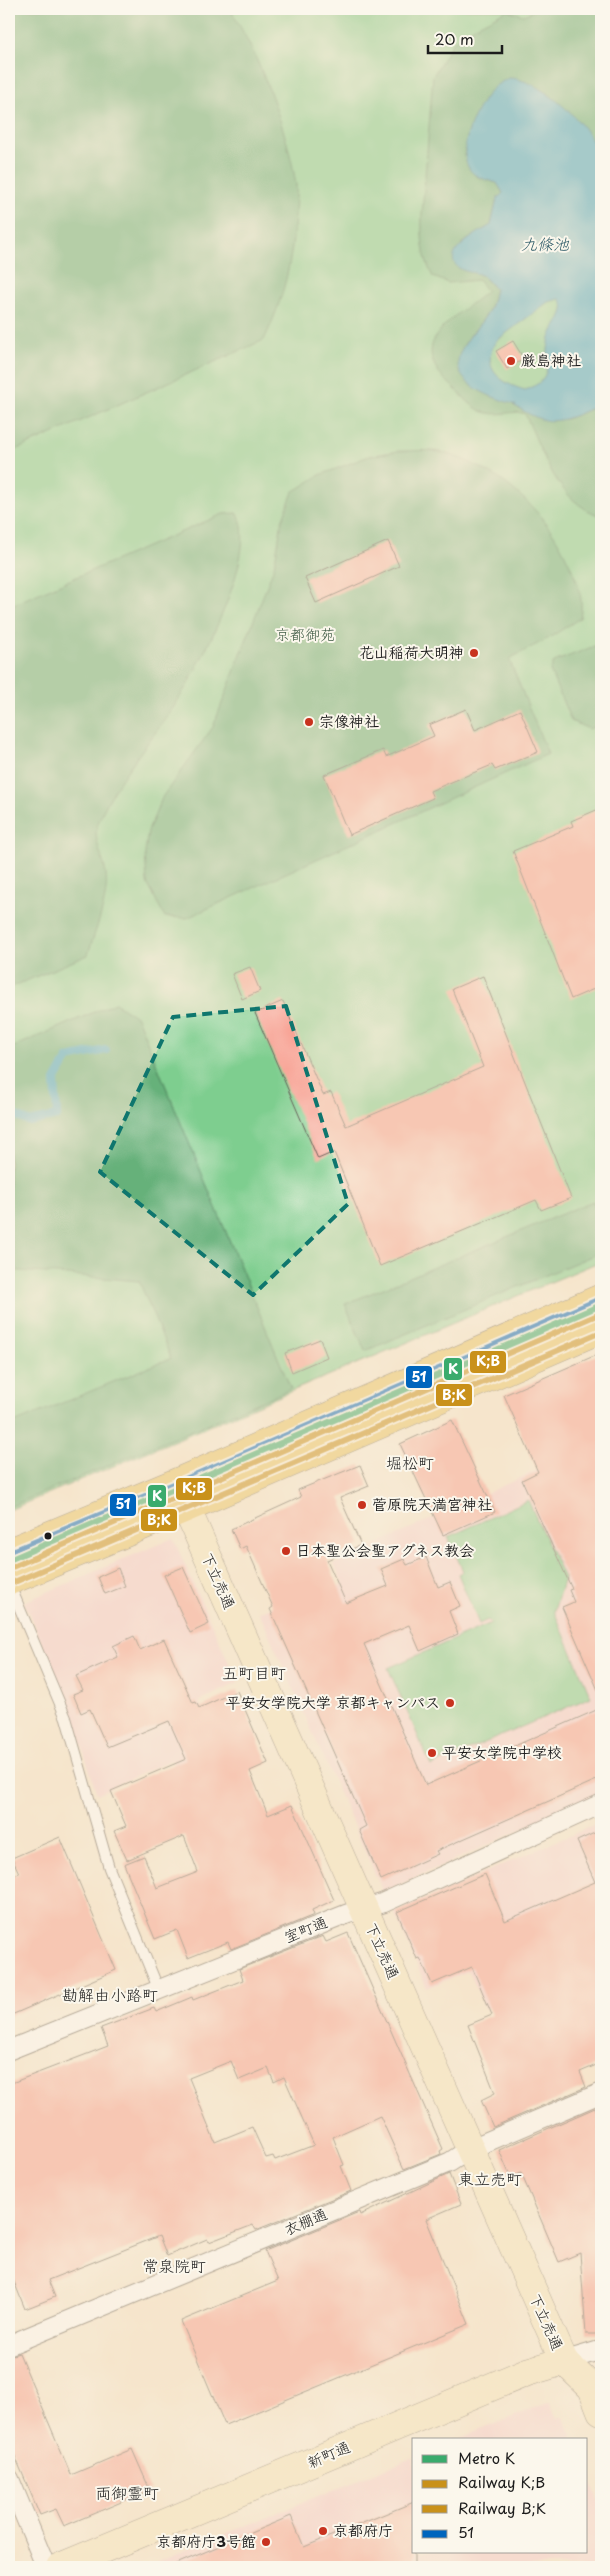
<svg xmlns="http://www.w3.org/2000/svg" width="610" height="2576" font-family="'Playpen Sans','Klee One',sans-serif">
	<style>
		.built { fill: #f7cfd1 }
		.green { fill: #7ece8f; stroke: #4d7556 }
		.forest { fill: #66b17a; stroke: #41664b }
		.water { fill: #45a8c5; stroke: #306270; fill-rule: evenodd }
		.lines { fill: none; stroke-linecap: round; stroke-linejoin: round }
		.stream { stroke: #45a8c5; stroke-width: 8 }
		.building { fill: #f8a294; fill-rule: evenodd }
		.lane-casing { stroke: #68625a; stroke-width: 12 }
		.street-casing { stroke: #68625a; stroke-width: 21 }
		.secondary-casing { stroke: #68625a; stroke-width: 29 }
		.highway-casing { stroke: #68625a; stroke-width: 29 }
		.lane { stroke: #fff; stroke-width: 10 }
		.street { stroke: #fff; stroke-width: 19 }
		.secondary { stroke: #f7e9c3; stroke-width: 28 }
		.highway { stroke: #eac769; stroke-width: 28 }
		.bus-1-casing { stroke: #fbf7ec; stroke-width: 9 }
		.bus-1 { stroke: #0065bd; stroke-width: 5 }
		.rail-1-casing { stroke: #fbf7ec; stroke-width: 10 }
		.rail-2-casing { stroke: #fbf7ec; stroke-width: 10 }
		.rail-1 { stroke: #c9911a; stroke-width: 6 }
		.rail-2 { stroke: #c9911a; stroke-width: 6 }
		.metro-1-casing { stroke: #fbf7ec; stroke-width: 10 }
		.metro-1 { stroke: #3aab6d; stroke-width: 6 }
		.marked { fill: none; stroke: #0f766e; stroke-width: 4; stroke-dasharray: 10 6; stroke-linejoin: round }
		.poi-dot { fill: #c8321e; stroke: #fbf7ec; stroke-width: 2 }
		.bus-dot { fill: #1c1c1c; stroke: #fbf7ec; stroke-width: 2 }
		.labels { text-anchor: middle; stroke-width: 4; stroke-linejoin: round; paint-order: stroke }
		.poi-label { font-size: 15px; font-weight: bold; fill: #1c1c1c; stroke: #fbf7ec; text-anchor: start }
		.park-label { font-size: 15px; fill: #3e5a44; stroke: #fbf7ec }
		.street-label { font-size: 15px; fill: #1c1c1c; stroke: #fbf7ec }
		.water-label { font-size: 16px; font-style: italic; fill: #2e5b68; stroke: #fbf7ec }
		.neighbourhood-label { font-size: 16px; fill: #1c1c1c; stroke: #fbf7ec }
		.line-badge { stroke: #fbf7ec; stroke-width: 2 }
		.badge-label { font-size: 14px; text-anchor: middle; font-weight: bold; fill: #fff }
	</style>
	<rect width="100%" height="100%" fill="#fbf7ec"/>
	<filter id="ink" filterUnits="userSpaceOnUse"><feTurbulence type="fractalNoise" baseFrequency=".02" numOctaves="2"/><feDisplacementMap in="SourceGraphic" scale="10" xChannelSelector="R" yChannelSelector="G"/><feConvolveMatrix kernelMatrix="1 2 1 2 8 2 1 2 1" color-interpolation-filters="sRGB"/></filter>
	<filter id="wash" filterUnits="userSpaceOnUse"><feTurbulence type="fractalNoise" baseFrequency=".0096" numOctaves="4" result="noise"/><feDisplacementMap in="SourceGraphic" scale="20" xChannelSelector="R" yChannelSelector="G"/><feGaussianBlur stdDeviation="1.12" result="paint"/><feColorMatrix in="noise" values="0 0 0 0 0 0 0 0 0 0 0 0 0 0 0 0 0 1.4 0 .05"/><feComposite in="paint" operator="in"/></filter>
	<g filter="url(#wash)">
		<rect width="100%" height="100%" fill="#f5e5cc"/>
		<path class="built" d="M576,1452l25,54v288l-218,98 -124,-280 55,-24 3,8 26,-12 -9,-20z
			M173,1538l65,145 -39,18 20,46 -44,20 -4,-7 -74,34 -24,-77 -49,-115z
			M601,1822v137l-116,50 -16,-38 -42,17 -33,-76z
			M549,2402l8,16 7,-2 10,24h-118z
			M414,2457v95h172v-82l15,36v61h-458z"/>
		<path class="green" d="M9,9h592v1252l-592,249z
			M528,1500l36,78 -10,33 37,86 -160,69 -43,-98 103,-45 -3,-3 -9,4 -21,-50 5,-3 -15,-34z"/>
		<path class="forest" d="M9,9h221c29,47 58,121 66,176 1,10 -1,21 -1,31 -3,46 -11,82 -31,124l-255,113z
			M539,9h62v157l-7,-23 -19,-24 -84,-29 -21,38 -6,28 14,21 19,6 6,10 -6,6 -6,26 -30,19 17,30 5,2 12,13c-2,7 -3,16 -7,23 -7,13 -20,23 -26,37 -15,34 32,49 57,56l-4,1 10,5 41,8 35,-15v112c-44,-14 -58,-63 -76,-102 -12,-5 -27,4 -44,-3 -10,-5 -21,-17 -29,-25 -51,-44 4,-68 35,-95l-9,-11 -30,3 -15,-6c-11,-21 -12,-40 -11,-63l11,-138 20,-34 23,-16 31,-16 16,5z
			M398,451c15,0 33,-2 46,2 56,16 102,57 125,110 9,20 15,33 11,55l-31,20 -40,21 39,95 -361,164 -22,-1 -18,-34 -2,-30 3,-22 15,-35 50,-69 61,-160 8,-46 11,-29 27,-17 49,-19z
			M237,513c25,37 -39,156 -62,192 -25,38 -63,78 -78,121 -4,14 7,34 9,48 3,28 -11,55 -18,81l-79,33v-382l214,-92z
			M597,645l4,1v78l-12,5 -18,-8 -21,-50 4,-9z
			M115,1003l22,14 154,372 -282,118v-82l162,-67 -32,-77 -130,-11v-221z
			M593,1201l8,19v32l-236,99 -20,-47z"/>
		<path class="water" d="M509,78c28,0 74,41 85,66 3,7 5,15 7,22v238c-19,8 -43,23 -63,14 -9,-3 -17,-9 -25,-13h3c-25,-8 -74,-23 -53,-58 7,-13 18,-23 25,-35 4,-6 5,-16 7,-23 -4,-4 -8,-11 -14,-14 -7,-3 -15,-2 -22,-7 -21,-15 23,-37 32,-43l6,-26 6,-6 -6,-10c-10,-3 -21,-5 -27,-13 -15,-20 7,-66 23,-82 4,-4 10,-7 16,-10zM560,299c2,4 4,7 3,11 -3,12 -12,20 -14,32 -3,14 2,25 -7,38 -4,5 -11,7 -17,10 -25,-7 -45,-22 -29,-49l52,-39z"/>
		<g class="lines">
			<path class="stream" d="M9,1113l21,9 27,-6 -2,-35 13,-23 38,-8"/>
		</g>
		<g id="blocks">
			<path class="building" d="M513,341l11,18 -17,10 -11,-18z
				M388,541l11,25 -83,37 -11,-25z
				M466,709l9,21 45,-20 18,42 -43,18 -3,-5 -62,26 3,7 -84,37 -25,-60 59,-25 3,7 48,-21 -5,-11z
				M601,808v178l-30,13 -58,-148 60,-25 -2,-5z
				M250,967l10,24 -18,8 -10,-25z
				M483,976l88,222 -30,12 -5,-10 -156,66 -46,-114 -16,7 -63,-146 28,-12 40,94 8,-3 15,34 137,-59 -31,-78z
				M320,1339l7,18 -35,15 -7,-19z
				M601,1353v344l-39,-90 12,-5 -5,-12 3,-1 -50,-109 16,-8 -34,-77z
				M452,1420l43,92 -52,23 -43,-91z
				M360,1465l9,21 -29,12 21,47 -34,15 19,43 42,-17 -7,-17 23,-10 3,6 19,-8 12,30 12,-5 10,24 -11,5 9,23 -38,17 -11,-26 -45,19 62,141 175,-77v70l-165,73 2,3 -57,26 -22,-50 7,-4 -96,-217 3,-2 -27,-61 -6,3 -9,-20 70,-32 -3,-7z
				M183,1567l26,57 -19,9 -26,-58z
				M118,1568l7,18 -20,8 -7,-17z
				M134,1636l6,14 24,-11 29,64 3,-1 3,6 38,-17 31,72 -18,8 18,44 24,-10 42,95 -22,10 2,5 -83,34 -3,-7 -40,16 -11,-28 -22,9 -31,-75 20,-8 13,32 41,-16 -14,-36 -57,24 -13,-29 12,-5 -15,-35 75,-32 -17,-38 -62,26 -17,-38 -9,4 -8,-19 10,-4 -7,-14 42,-19 -5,-11z
				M601,1830v233l-21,9 6,15 -93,40 -12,-27 14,-7 -27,-68 24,-10 -20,-48 -40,17 -12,-26 -3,1 -20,-47 88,-38 20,47 90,-39 -18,-41z
				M60,1837l56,133 -107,46v-138l10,-5 -7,-15z
				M348,1933l95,216 -3,2 1,3 -37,15 -24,-53 -47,21 11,28 -3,1 10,25 -95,39 -3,-5 -44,17 -2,-3 -40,17 -8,-20 -111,44 7,17 -30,12 -16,-40v-185l99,-38 -7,-18 53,-20 2,4 36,-15 1,3 50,-20 -4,-11 84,-33 3,6zM231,2061l8,19 29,-12 6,14 10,-5 30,68 -39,15 -2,-4 -7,2 -14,-31 -37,15 -26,-64z
				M595,2108l2,4 4,-2v224h-15l-6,-81 -21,9 -38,-89 -10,5 -12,-28z
				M449,2174l12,30 -35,15 43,105 -244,101 -44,-104 97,-40 -13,-30 94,-39 1,3z
				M19,2353l52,122 61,-26 18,41 -86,36 -8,-17 -16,6 -31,-73v-86z
				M414,2502v65h-245l122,-51 13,31z"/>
		</g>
	</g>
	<g filter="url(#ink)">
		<use href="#blocks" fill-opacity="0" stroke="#68625a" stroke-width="1"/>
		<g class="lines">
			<g class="lane-casing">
				<path id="lane" d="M9,1583l57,135 43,150 49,120"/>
			</g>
			<g class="street-casing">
				<path id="street" d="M9,2050l338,-136 36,-11 218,-99
					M9,2345l441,-183 20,-13 131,-56
					M564,2361l37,-11
					M9,2478l37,89"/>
			</g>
			<g class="secondary-casing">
				<path id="secondary" d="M177,1487l387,874 28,27 9,23
					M60,2567l467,-195 37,-11"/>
			</g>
			<g class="highway-casing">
				<path id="highway" d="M9,1552l166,-69 426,-185
					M9,1581l177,-73 415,-179"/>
			</g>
			<use href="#lane" class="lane"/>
			<use href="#street" class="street"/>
			<use href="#secondary" class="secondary"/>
			<use href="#highway" class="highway"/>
			<g class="bus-1-casing">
				<path id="bus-1" d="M9,1552l166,-69 426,-185"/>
			</g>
			<use href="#bus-1" class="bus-1"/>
			<g class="rail-1-casing">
				<path id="rail-1" d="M12,1567l589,-254"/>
			</g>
			<g class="rail-2-casing">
				<path id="rail-2" d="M12,1583l589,-251"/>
			</g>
			<use href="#rail-1" class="rail-1"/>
			<use href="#rail-2" class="rail-2"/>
			<g class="metro-1-casing">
				<path id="metro-1" d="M9,1560l592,-255"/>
			</g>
			<use href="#metro-1" class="metro-1"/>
		</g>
	</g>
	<path d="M0 0H610V2576H0ZM286,1006l62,198 -95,91 -153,-123 73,-155z" fill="#f5e5cc" fill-opacity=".55" fill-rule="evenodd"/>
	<path class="marked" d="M286,1006l62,198 -95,91 -153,-123 73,-155z"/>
	<g class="poi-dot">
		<circle cx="511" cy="361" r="5"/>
		<circle cx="474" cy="653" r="5"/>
		<circle cx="309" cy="722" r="5"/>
		<circle cx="362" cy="1505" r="5"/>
		<circle cx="286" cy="1551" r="5"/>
		<circle cx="450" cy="1703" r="5"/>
		<circle cx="432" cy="1753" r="5"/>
		<circle cx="323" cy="2531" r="5"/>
		<circle cx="266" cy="2542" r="5"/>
	</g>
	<circle class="bus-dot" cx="48" cy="1536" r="4.5"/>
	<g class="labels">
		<g class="poi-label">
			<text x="521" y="366">厳島神社</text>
			<text x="464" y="658" text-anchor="end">花山稲荷大明神</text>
			<text x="319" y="727">宗像神社</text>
			<text x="372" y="1510">菅原院天満宮神社</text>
			<text x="296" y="1556">日本聖公会聖アグネス教会</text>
			<text x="440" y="1708" text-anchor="end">平安女学院大学 京都キャンパス</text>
			<text x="442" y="1758">平安女学院中学校</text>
			<text x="333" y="2536">京都府庁</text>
			<text x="256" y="2547" text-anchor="end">京都府庁3号館</text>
		</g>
		<g class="park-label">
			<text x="305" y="640">京都御苑</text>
		</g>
		<g class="street-label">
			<text transform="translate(218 1581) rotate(66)" y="5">下立売通</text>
			<text transform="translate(306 1930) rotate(-22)" y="5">室町通</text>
			<text transform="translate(382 1951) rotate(66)" y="5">下立売通</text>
			<text transform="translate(306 2222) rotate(-23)" y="5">衣棚通</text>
			<text transform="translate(546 2322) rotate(66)" y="5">下立売通</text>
			<text transform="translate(329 2455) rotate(-23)" y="5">新町通</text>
		</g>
		<g class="water-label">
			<text x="545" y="250">九條池</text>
		</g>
		<g class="neighbourhood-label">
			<text x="410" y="1469">堀松町</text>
			<text x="254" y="1679">五町目町</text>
			<text x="110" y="2001">勘解由小路町</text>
			<text x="490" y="2185">東立売町</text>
			<text x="174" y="2272">常泉院町</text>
			<text x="127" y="2499">両御霊町</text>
		</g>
	</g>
	<g class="line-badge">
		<rect x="469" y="1350" width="38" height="24" rx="5" fill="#c9911a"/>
		<rect x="443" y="1357" width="20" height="24" rx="5" fill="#3aab6d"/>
		<rect x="405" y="1365" width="28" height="24" rx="5" fill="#0065bd"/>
		<rect x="435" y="1383" width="38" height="24" rx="5" fill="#c9911a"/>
		<rect x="175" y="1477" width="38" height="24" rx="5" fill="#c9911a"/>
		<rect x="147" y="1484" width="20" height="24" rx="5" fill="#3aab6d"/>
		<rect x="109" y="1493" width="28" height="24" rx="5" fill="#0065bd"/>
		<rect x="140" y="1508" width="38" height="24" rx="5" fill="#c9911a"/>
	</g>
	<g class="badge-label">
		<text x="488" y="1366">K;B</text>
		<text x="453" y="1374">K</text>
		<text x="419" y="1382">51</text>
		<text x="454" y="1400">B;K</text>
		<text x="194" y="1493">K;B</text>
		<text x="157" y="1501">K</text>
		<text x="123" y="1509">51</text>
		<text x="159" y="1525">B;K</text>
	</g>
	<rect width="610" height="2576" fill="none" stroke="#fbf7ec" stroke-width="30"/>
	<rect x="412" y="2438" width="175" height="115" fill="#fbf7ec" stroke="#a29f99"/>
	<rect x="422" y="2455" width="25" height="8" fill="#3aab6d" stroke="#a29f99"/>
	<text x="458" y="2464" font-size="15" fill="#1c1c1c">Metro K</text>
	<rect x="422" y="2480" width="25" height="8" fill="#c9911a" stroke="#a29f99"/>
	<text x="458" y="2488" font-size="15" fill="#1c1c1c">Railway K;B</text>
	<rect x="422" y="2505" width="25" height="8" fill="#c9911a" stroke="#a29f99"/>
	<text x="458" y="2514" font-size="15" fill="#1c1c1c">Railway B;K</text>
	<rect x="422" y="2530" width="25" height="8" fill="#0065bd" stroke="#a29f99"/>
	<text x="458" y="2538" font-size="15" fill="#1c1c1c">51</text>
	<path d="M428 45v8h74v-8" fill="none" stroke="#1c1c1c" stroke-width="2.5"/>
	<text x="435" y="45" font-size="15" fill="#1c1c1c" stroke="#fbf7ec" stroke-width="4" paint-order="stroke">20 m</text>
</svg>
